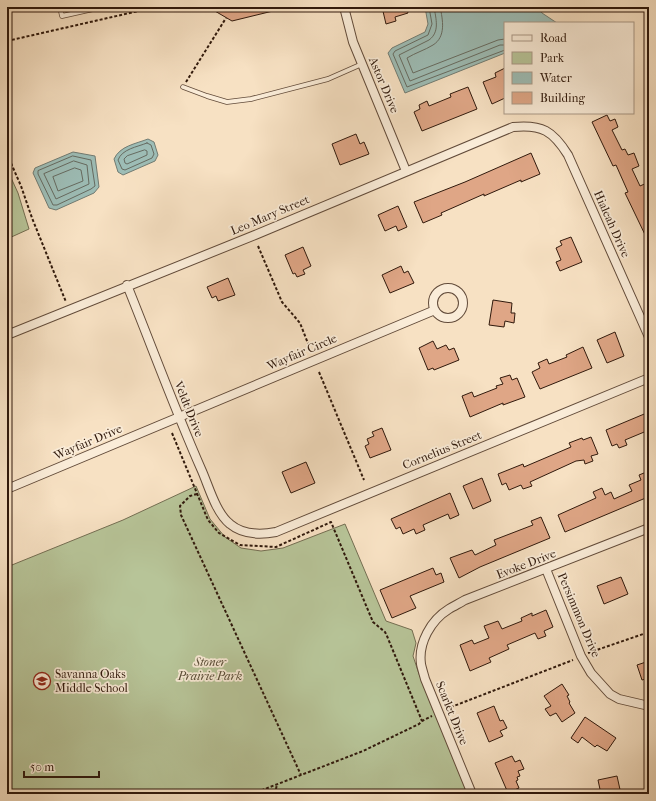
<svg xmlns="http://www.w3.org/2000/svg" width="656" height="801" font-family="'IM FELL French Canon',serif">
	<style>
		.green { fill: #b7c498; stroke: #746e52 }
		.water { fill: #9dbdb6; stroke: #717b72 }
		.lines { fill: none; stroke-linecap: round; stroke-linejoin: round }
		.shore { stroke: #666b61; stroke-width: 1 }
		.building { fill: #dfa686; stroke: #30190c }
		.service-casing { stroke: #624b3a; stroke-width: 5.5 }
		.minor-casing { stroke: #624b3a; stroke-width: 10 }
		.path { stroke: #30190c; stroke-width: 2; stroke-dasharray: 3 2; stroke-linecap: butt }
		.service { stroke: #faecd8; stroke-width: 4 }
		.minor { stroke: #faecd8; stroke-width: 8 }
		.labels { text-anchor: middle; stroke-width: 3.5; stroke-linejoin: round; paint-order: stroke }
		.street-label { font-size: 12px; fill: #30190c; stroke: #faecd8 }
		.park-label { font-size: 12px; font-style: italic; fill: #584c36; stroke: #faecd8 }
		.poi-label { font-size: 12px; fill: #30190c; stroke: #faecd8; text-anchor: start }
	</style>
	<rect width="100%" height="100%" fill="#f7e1c3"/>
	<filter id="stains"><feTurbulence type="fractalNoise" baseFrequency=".005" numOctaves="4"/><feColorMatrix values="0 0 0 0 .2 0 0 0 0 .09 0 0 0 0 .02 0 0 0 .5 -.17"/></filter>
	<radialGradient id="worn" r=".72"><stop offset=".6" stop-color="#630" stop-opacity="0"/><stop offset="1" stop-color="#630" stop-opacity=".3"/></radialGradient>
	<path class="green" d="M7,169l11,24 11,36 -22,10z
		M196,486l14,33 15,18 16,11 20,3 22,-3 62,-24 41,97 26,9 4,13 -3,13 6,18 17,43 35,77h-464v-227l116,-47z"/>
	<path class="water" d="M425,7h113l4,6 15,10h-52v30l-100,40 -17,-40 4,-5 33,-16 3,-8z
		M148,139l6,3 4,13 -3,6 -32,14 -5,-3 -4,-13c6,-13 21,-15 34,-20z
		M73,152l22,4 4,31 -5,6 -38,17 -7,-2 -16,-35 2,-5z"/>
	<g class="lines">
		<path class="shore" d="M429,7l3,17 -4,11 -33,16 -2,3 14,33 98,-37
			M434,7c2,12 6,25 -5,33l-30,15 11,26 90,-36h5
			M440,7c3,13 6,30 -7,38 -8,5 -18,8 -26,13l6,15 85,-33 7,-1
			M147,143l4,2 3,9 -2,4 -27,12 -3,-1 -4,-9c4,-11 19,-13 29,-17z
			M145,150l2,1v4l-20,9 -2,-1 -1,-4 3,-3z
			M73,156l18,4 4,26 -4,3 -34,16h-4l-15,-31v-3z
			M74,161l13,4 2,19 -33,15 -12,-25z
			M75,168l6,2 2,11 -25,10 -5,-14z"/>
	</g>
	<path class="building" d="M208,7h68l1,3 -45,11z
		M382,7h24l2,6 -13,4 1,4 -10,3z
		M505,68v30l-13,6 -9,-22 13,-5 -1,-4z
		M468,87l9,22 -55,22 -8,-19 6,-3 -1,-4 8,-4 2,5 22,-9 -1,-3z
		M607,115l3,6 5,-2 3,8 -6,3 10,20 3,-1 3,6 6,-2 5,13 -7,3 8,17 9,-4v61l-24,-50 3,-1 -12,-27 -3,1 -21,-44z
		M356,134l4,10 4,-2 5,12 -29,11 -8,-21z
		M531,153l9,21 -19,8v-2l-37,16v-2l-43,19 1,2 -19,8 -9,-21 51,-20z
		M398,206l9,21 -9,4 -2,-5 -11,5 -7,-16z
		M571,237l11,25 -22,9 -4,-9 5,-2 -5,-12 6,-3 -2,-4z
		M303,247l8,19 -8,4 2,4 -8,3 -2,-4 -2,1 -8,-19z
		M401,266l3,7 4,-2 6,12 -24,10 -8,-18z
		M228,278l7,17 -17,6 -2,-5 -4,2 -5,-11z
		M493,300l19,3 -1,10h4l-1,10 -9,-2 -1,6 -15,-2z
		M615,332l9,24 -17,7 -10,-23z
		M433,341l4,8 9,-4 3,5 5,-2 5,12 -25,10 -1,-2 -5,2 -9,-22z
		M583,347l9,21 -52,21 -8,-17 8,-4 -2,-5 9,-4 2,5 18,-7 -1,-2z
		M510,375l2,5 5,-2 8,19 -22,8v-2l-33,14 -8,-21 10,-4 2,5 23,-9 -1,-2 7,-2 -3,-6z
		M649,412v18l-24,10 2,5 -8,3 -2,-4 -5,2 -6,-16z
		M382,428l9,22 -21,8 -5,-12 4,-2 -2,-5 7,-3 -2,-4z
		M591,437l7,17 -7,2 2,5 -8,3 -1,-4 -8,1 -46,21 2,4 -9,3 -2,-4 -12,5 -3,-7 -4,2 -4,-11 25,-10 1,3 47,-20 -2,-4 13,-5 1,2z
		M306,462l9,21 -24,10 -9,-21z
		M649,471v28l-1,-2 -83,35 -7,-17 38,-17 -3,-6 9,-4 3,7 6,-3 3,7 18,-8 -3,-6 12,-5 -2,-5z
		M482,478l9,23 -18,8 -10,-23z
		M450,493l9,22 -9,4 -2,-5 -25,11 2,5 -9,4 -2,-5 -11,5 -3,-7 -4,2 -5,-10z
		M541,517l9,21 -70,29 -21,11 -9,-20 22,-8 3,5 21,-10 -2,-5 39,-15 -2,-4z
		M433,568l3,7 5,-2 3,9 -34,14 6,12 -24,10 -12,-28z
		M621,577l7,17 -24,10 -7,-18z
		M546,610l7,17 -9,4 2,5 -8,3 -3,-6 -28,12 2,4 -20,9 2,4 -21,9 -10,-26 12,-5 2,4 15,-6 -5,-12 14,-5 4,8 20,-8 -1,-3 11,-5v3z
		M649,661v17l-7,2 -5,-15z
		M562,684l7,11 -2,1 3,6 -1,1 6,10 -13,9 -6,-9 -6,3 -5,-7 6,-3 -7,-10z
		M494,706l6,15 3,-1 4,8 -7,3 3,5 -14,6 -12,-29z
		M585,717l31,21 -9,13 -10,-6 -2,2 -13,-10 -4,6 -7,-5z
		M512,756l3,6 5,-2 4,9 -6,2 2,5 -3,1 1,3 -2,1 3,7 -11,5 -13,-30z
		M617,776l4,18h-20l-3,-14z"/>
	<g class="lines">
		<g class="service-casing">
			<path id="service" d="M60,7l2,9 40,-9
				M183,87l24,9 20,6 24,-3 77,-20 34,-15"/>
		</g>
		<g class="minor-casing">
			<path id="minor" d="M344,7l9,35 53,129
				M127,285c25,62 48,125 75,186 7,16 14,42 28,53 13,11 30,11 46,8l373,-154
				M433 303a15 15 0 1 1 30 0a15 15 0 1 1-30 0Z
				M7,335l248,-100 258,-108c29,-3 40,4 55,28l81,182
				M7,489l428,-179
				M546,569l35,87 10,17 19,21 9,5 30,7
				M472,794l-47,-115c-1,-4 -3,-10 -4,-15 -3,-21 10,-44 28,-55 5,-3 11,-6 16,-9l184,-72"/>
		</g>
		<path class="path" d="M7,41l149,-34
			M186,82l40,-64
			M7,154l14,32 11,32 34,84
			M258,246l24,56 18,21 9,23
			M319,372l45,108
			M172,433l36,87 11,13 21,12 36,2 55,-25 42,100 12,10 2,4 35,85
			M197,494l-7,2 -10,10 1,9 120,260
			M588,653l61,-21
			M446,709l127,-49
			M252,794l111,-43 56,-27 3,-3 10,-5
			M275,794l2,-10"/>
		<use href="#service" class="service"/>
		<use href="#minor" class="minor"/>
	</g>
	<defs>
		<g id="school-ring" transform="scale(0.9)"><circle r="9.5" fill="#faecd8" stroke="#8f2418" stroke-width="1.5"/><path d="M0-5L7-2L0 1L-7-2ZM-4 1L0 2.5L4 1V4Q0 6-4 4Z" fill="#8f2418"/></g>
	</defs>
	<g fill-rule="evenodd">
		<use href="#school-ring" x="42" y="681"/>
	</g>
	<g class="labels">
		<g class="street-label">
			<text transform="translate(384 85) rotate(67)" y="4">Astor Drive</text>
			<text transform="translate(270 215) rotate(-23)" y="4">Leo Mary Street</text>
			<text transform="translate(612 224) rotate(66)" y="4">Hialeah Drive</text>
			<text transform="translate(302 352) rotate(-23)" y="4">Wayfair Circle</text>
			<text transform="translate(189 409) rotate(68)" y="4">Veldt Drive</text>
			<text transform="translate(88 442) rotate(-23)" y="4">Wayfair Drive</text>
			<text transform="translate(442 450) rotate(-22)" y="4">Cornelius Street</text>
			<text transform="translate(526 564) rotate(-21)" y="4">Evoke Drive</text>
			<text transform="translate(579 615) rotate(67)" y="4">Persimmon Drive</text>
			<text transform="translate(452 713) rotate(68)" y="4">Scarlet Drive</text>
		</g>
		<g class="park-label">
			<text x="210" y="666">Stoner<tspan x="210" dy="14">Prairie Park</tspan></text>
		</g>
		<g class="poi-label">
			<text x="55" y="678">Savanna Oaks<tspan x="55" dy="14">Middle School</tspan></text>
		</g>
	</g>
	<rect width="656" height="801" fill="none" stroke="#f7e1c3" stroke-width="24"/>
	<rect x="8" y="8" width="640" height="785" fill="none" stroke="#30190c" stroke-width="2"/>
	<rect x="12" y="12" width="632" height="777" fill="none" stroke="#30190c"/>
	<rect x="504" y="22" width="130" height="92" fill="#faecd8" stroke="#a99886"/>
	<rect x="512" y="35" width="20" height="6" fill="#faecd8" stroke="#a99886"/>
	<text x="540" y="42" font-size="12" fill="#30190c">Road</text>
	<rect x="512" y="52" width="20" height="12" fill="#b7c498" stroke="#a99886"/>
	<text x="540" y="62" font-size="12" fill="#30190c">Park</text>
	<rect x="512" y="72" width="20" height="12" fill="#9dbdb6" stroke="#a99886"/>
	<text x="540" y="82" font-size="12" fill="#30190c">Water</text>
	<rect x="512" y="92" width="20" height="12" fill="#dfa686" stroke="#a99886"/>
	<text x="540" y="102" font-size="12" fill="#30190c">Building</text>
	<path d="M24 771v6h75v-6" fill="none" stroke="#30190c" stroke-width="2"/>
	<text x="30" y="771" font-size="12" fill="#30190c" stroke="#faecd8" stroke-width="3" paint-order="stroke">50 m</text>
	<rect width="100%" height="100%" filter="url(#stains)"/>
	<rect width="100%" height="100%" fill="url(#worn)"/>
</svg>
